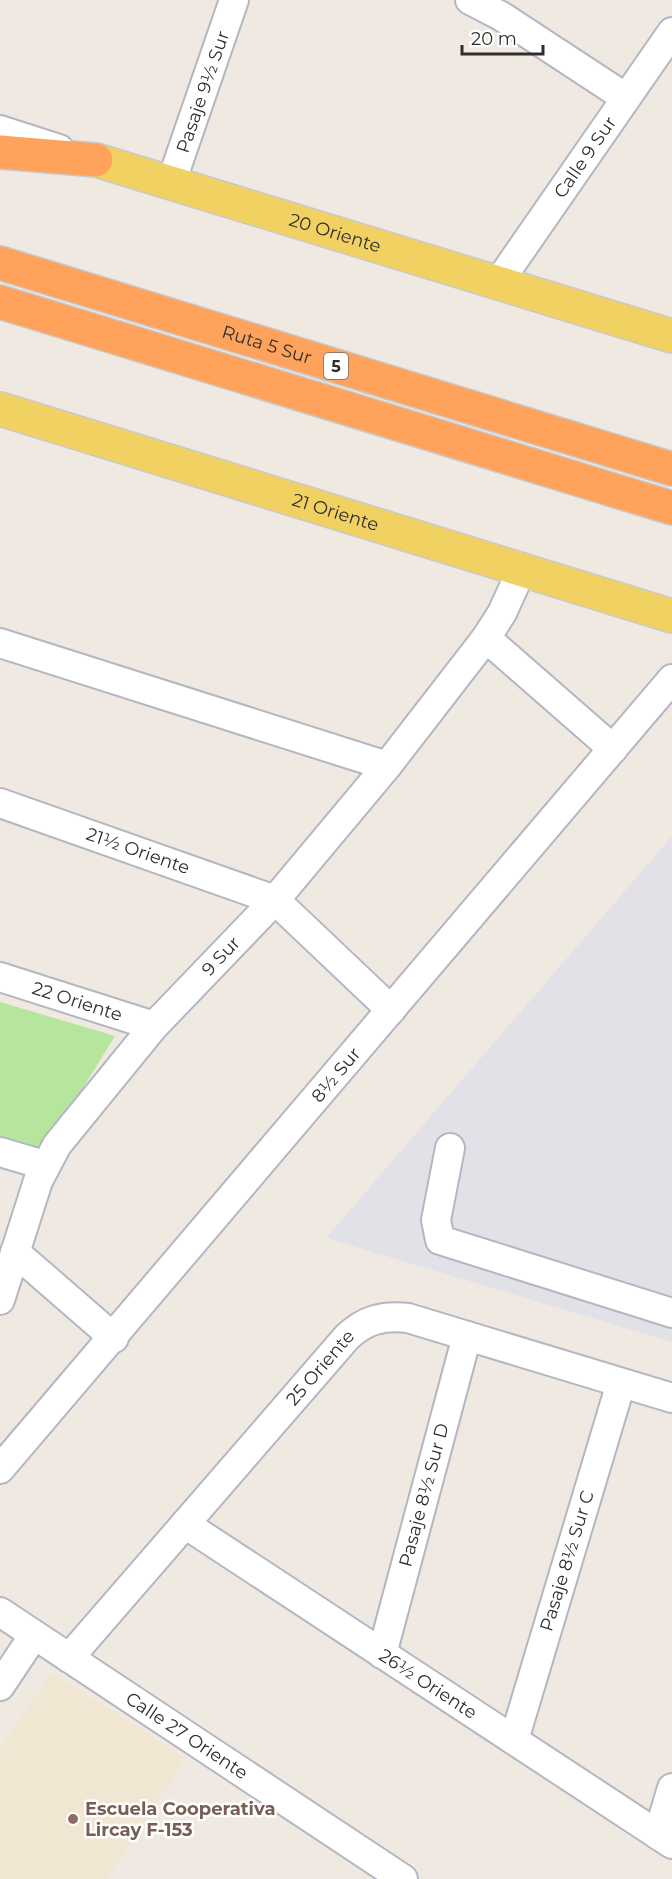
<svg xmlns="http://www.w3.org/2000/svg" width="672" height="1879" font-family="Montserrat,sans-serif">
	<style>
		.industrial { fill: #e3e1e8 }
		.education { fill: #f0e6d1 }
		.green { fill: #b6e59e }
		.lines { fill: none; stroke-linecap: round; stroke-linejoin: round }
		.minor-casing { stroke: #b4b7c1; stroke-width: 32 }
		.major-casing { stroke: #c9c9c9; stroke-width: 36 }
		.highway-casing { stroke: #c9c9c9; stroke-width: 36 }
		.minor { stroke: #fff; stroke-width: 28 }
		.major { stroke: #f2d163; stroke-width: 33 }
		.highway { stroke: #ffa35c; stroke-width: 33 }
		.education-dot { fill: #8d6e63; stroke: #fff; stroke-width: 2 }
		.labels { text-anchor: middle; stroke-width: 5; stroke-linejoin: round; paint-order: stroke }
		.shield { fill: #fff; stroke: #6d6d6d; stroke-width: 1.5 }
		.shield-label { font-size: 16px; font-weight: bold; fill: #2e2e2e }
		.street-label { font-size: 18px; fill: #2e2e2e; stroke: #fff }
		.education-label { font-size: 18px; font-weight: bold; fill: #785e54; stroke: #fff; text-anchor: start }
	</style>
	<rect width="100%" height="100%" fill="#efe9e1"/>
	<path class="industrial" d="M672,836v506l-346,-104z"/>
	<path class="education" d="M52,1673l134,85 -80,121h-106v-130z"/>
	<path class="green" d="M0,1002l115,34 -71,115 -44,-15z"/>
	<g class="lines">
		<g class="minor-casing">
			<g id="minor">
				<path d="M470,0l31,16 125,82"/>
				<path d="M0,130l59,19"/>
				<path d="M171,183l63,-183"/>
				<path id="s1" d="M498,283l174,-251"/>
				<path d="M486,638l127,111"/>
				<path d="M0,643l387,123"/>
				<path d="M0,803l275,97 116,110"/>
				<path id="s2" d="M0,977l154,49"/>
				<path d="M450,1148l-14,72 4,20 232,73"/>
				<path d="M0,1152l44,13"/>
				<path d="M15,1252l99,86"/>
				<path id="s3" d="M0,1300l38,-119 19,-36 97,-119 121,-126 112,-134 99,-128 16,-25 20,-44"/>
				<path d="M0,1469l672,-790"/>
				<path d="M185,1524l487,320"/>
				<path id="s4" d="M0,1612l403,267"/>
				<path d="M382,1654l85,-318"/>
				<path id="s5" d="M69,1658l278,-321c18,-17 36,-22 61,-19l264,80"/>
				<path d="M0,1686l34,-51"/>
				<path d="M514,1740l107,-357"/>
				<path d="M658,1835l14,-47"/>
			</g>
		</g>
		<g class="major-casing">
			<g id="major">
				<path id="s6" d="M96,160l576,176"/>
				<path id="s7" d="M0,409l672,207"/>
			</g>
		</g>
		<g class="highway-casing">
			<g id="highway">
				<path d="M0,152l96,8"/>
				<path id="s8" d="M0,263l672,206"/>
				<path d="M0,302l672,206"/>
			</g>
		</g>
		<use href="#minor" class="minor"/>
		<use href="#major" class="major"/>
		<use href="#highway" class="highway"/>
	</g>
	<circle class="education-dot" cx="73" cy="1819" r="6"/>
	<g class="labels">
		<rect class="shield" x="324" y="353" width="24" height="26" rx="4.5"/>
		<g class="shield-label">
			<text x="336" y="372">5</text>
		</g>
		<g class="street-label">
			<text transform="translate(203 92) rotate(-71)" y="6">Pasaje 9½ Sur</text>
			<text dy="6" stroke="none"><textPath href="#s1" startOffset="153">Calle 9 Sur</textPath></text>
			<text dy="6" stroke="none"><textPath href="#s6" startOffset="250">20 Oriente</textPath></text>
			<text dy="6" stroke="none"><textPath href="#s8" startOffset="279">Ruta 5 Sur</textPath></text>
			<text dy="6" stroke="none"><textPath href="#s7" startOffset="351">21 Oriente</textPath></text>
			<text transform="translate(138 851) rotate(19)" y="6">21½ Oriente</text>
			<text dy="6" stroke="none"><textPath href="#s3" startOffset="416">9 Sur</textPath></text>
			<text dy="6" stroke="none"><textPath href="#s2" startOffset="81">22 Oriente</textPath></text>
			<text transform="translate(336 1075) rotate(-50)" y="6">8½ Sur</text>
			<text dy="6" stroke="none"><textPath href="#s5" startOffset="384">25 Oriente</textPath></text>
			<text transform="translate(424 1495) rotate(-75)" y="6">Pasaje 8½ Sur D</text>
			<text transform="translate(567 1561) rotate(-73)" y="6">Pasaje 8½ Sur C</text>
			<text transform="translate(428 1684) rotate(33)" y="6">26½ Oriente</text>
			<text dy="6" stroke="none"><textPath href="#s4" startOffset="224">Calle 27 Oriente</textPath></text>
		</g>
		<g class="education-label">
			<text x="85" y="1815">Escuela Cooperativa<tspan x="85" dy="21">Lircay F-153</tspan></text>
		</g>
	</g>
	<path d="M462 45v9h81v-9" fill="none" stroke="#2e2e2e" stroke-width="3"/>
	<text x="471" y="45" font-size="18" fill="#2e2e2e" stroke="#ffffff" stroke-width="4.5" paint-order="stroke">20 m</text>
</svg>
